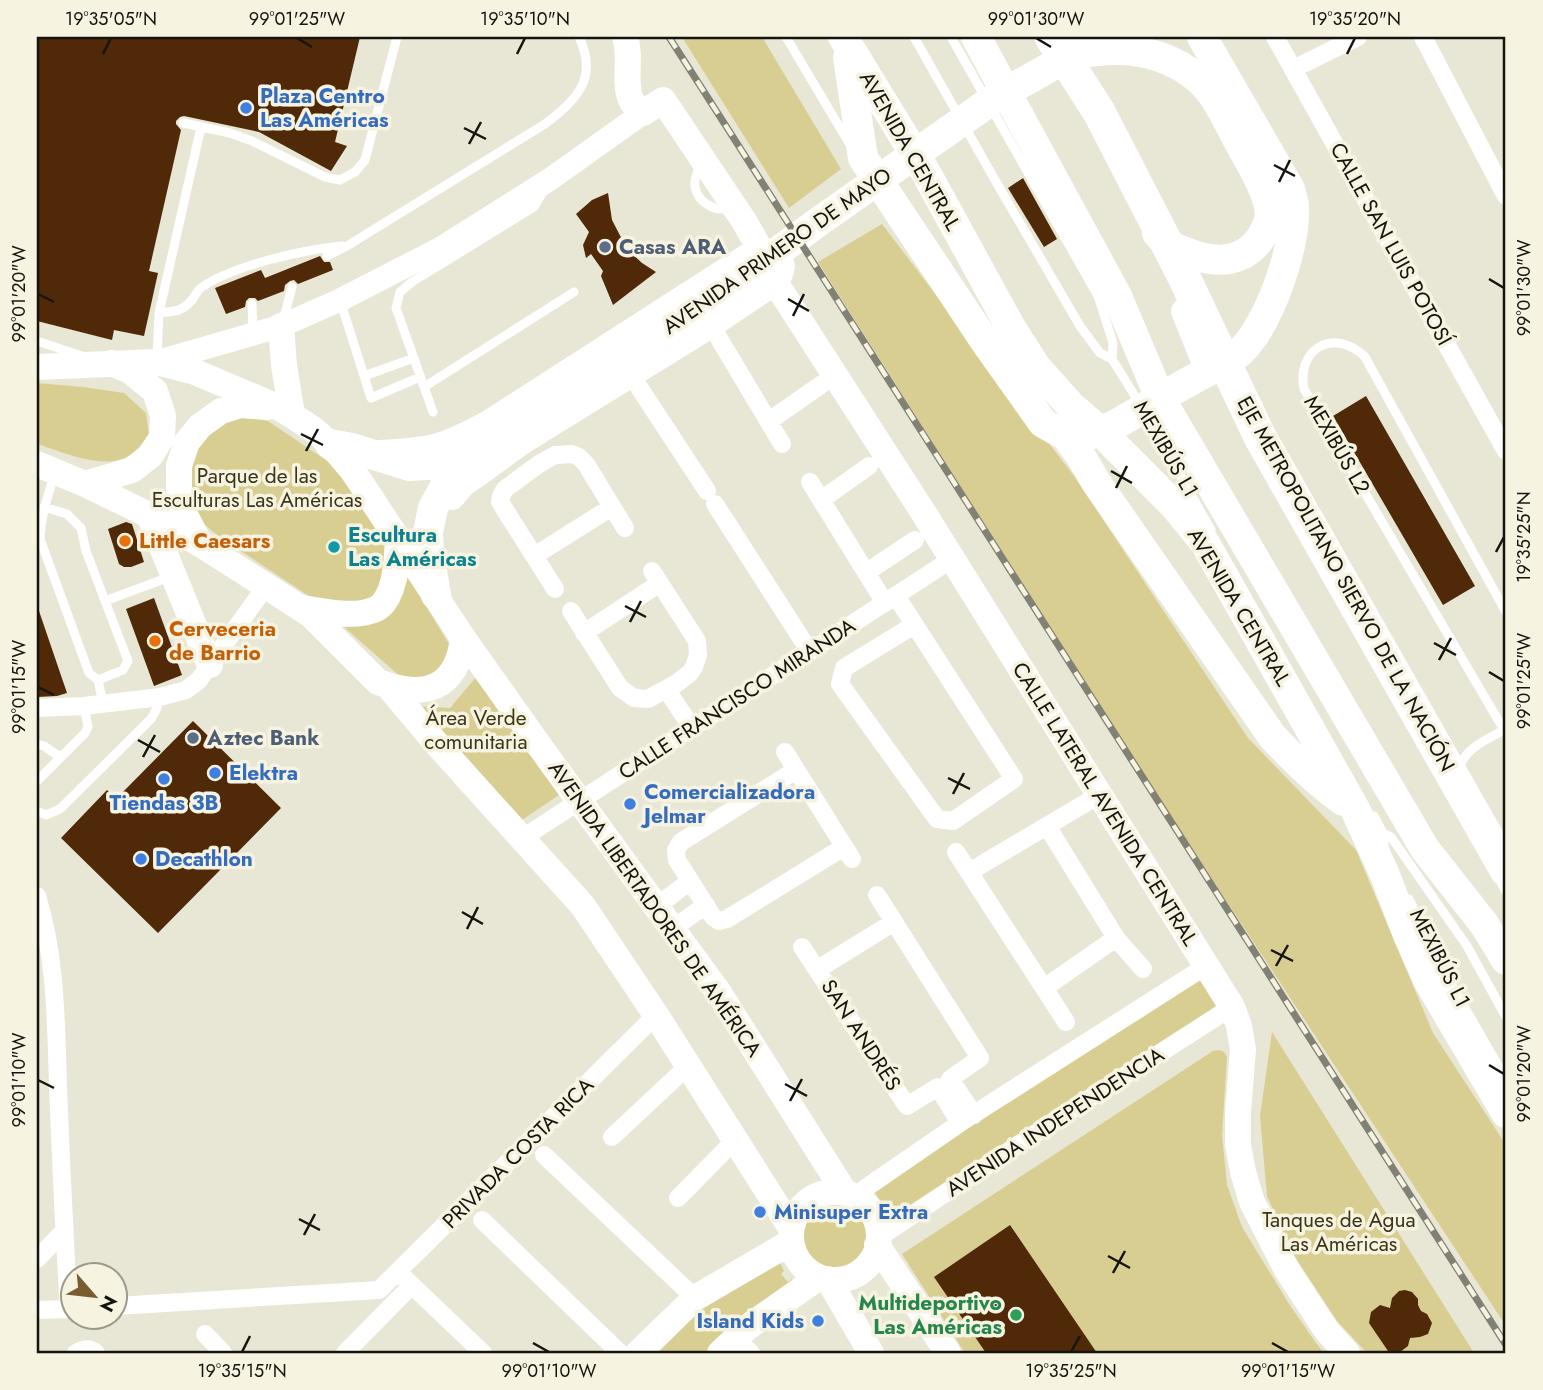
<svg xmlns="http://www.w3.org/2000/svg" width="1543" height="1390" font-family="Jost,sans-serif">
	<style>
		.green { fill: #d9ce91 }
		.building { fill: #4f2908 }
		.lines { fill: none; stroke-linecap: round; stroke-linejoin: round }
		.service { stroke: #fff; stroke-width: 9 }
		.minor { stroke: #fff; stroke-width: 18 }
		.tertiary { stroke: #fff; stroke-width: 23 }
		.secondary { stroke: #fff; stroke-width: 26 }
		.trunk { stroke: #fff; stroke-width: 30 }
		.motorway { stroke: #fff; stroke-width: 33 }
		.rail-casing { stroke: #828175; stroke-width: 7 }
		.rail { stroke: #f6f3e1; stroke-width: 4.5; stroke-dasharray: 13; stroke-linecap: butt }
		.ticks { fill: none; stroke: #15140e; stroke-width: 2.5 }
		.shop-dot { fill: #3f7fe0; stroke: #f6f3e1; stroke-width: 2.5 }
		.service-dot { fill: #5c6f8a; stroke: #f6f3e1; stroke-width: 2.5 }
		.food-dot { fill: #e8710a; stroke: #f6f3e1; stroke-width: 2.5 }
		.culture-dot { fill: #0f9aa8; stroke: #f6f3e1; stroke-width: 2.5 }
		.leisure-dot { fill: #2e9e5b; stroke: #f6f3e1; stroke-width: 2.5 }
		.labels { text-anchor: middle; stroke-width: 7; stroke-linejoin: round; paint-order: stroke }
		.shop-label { font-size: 21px; font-weight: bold; fill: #366cbe; stroke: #f6f3e1; text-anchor: start }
		.street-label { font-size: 21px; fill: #15140e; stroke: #f6f3e1 }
		.service-label { font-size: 21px; font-weight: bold; fill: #4e5e75; stroke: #f6f3e1; text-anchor: start }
		.park-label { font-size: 21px; fill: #3b3617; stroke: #f6f3e1 }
		.culture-label { font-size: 21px; font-weight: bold; fill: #0d838f; stroke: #f6f3e1; text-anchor: start }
		.food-label { font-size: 21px; font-weight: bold; fill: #c56008; stroke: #f6f3e1; text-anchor: start }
		.leisure-label { font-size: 21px; font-weight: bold; fill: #27864d; stroke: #f6f3e1; text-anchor: end }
		.neatline { fill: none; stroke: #15140e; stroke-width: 2.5 }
		.ticks-label { font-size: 18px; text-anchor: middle; fill: #15140e }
	</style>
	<rect width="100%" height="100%" fill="#e8e6d4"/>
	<path class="green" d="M682,37h80l79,132 -52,39z
		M882,224l192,252 174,262 108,112 77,183 73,112v181l-344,-523 -344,-541z
		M37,383l46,4 41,6 22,20 3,22c-5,5 -9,12 -15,17 -24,22 -70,0 -97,-8z
		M222,413l46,8 65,44 73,108 49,81 -6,23 -37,10 -103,-91 -91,-60 -34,-29 3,-57z
		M477,676l82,119 -43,29 -102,-118 36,2z
		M1204,974l18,28 -331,215 -18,-28z
		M1272,1032l202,321h-107l-30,-32 -44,-67 -26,-58 -7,-80z
		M1219,1050l5,2 3,5 -5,78 5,50 15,42 47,77 27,39 8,10h-359l-63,-99 311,-203z
		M800 1237a34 34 0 1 1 68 0a34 34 0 1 1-68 0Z
		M777,1256l7,15 -3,3 7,8 4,-3 5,10 -89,64h-50l50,-51z"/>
	<path class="building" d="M37,37h323l-25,105 12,4 -16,25 -72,-39 -75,-16 -4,1 -4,4v3l5,6 -32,141 9,2 -14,63 -30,-6 -2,10 -75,-19z
		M1023,178l34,61 -13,8 -36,-59z
		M608,193l4,27 15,29 15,14 14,9 -43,33 -12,-29 2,-5 -12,-17 -5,4 -3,-13 6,-13 -13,-18 16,-14z
		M320,256l4,6h6l3,8 -35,14 -4,-4 -4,1 -5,4 -1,6 -26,10 -3,-3h-6l-3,3 -1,6 -19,7 -11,-26 46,-18 4,8z
		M1366,396l109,190 -32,19 -110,-189z
		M126,522l6,2 12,38 -13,5h-7l-5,-3 -11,-35z
		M154,598l28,77 -28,11 -28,-77z
		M39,611l28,82 -10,3 -20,1v-85z
		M193,721l88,87 -123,125 -97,-95 46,-48 9,9z
		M1010,1225l87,128h-111l-52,-76z
		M1405,1290l7,2 6,7v6l3,6 6,3 5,9 -4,11 -8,3 -10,1 -2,8 -8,6 -12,-1 -19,-28 2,-11 9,-7 10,3 2,-10 7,-7z"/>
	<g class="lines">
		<path class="service" d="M786,37l63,106
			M914,37l85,150 81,139 20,27 12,6
			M951,37l147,259 15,47 -1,16 31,50 68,121
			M183,123l47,10 22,8 73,36 15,3 15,-8 10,-12 32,-123
			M701,165c-4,6 -7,15 -6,22 3,16 21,26 36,20
			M327,256l20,-10 198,-122c31,-24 54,-45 34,-87
			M340,300l31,98 49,-21
			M252,304l1,28
			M159,313c15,-2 23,-1 33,-13 4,-5 5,-10 10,-13 33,-22 100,-37 140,-41
			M283,321l9,-34
			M37,341l45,15
			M157,359l2,-46 42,-186
			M364,376l50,-18
			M424,387l150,-95
			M433,412l-37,-104 4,-16 12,-10 122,-75 10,-17
			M44,507l23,7 14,14 5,23 42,110 -5,9 -25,10 -9,-7 -49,-134c1,-24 8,-44 15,-66
			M105,601l67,-25
			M98,680l5,24
			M1504,730l-200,-341c-8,-41 31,-62 61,-32l141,255
			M37,744l7,2 16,11
			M1459,769c6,-22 29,-30 47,-40
			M37,781l48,-48 3,-6 -4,-21
			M37,811l9,4 14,-6 91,-90 5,-9 4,-13
			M1374,816l9,17 1,12
			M1383,833l8,4 76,109 39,71
			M1498,877l8,15
			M1409,899l30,64 67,116"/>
		<path class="minor" d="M1275,37l231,414
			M1423,37l83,159
			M1293,69l65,-32
			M711,325l71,119
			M631,375l76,116
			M769,421l53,-37
			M810,482l75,121
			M821,500l48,-34
			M715,504l95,148
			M534,556l78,-49
			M867,572l48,-32
			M555,589l-55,-87 1,-6 4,-7 34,-25 16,-9 17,-1 7,3 7,7 39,64
			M896,596l118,183 -61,42 -16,-2 -97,-135 4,-16 70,-43
			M571,611l49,77 14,10 14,1 29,-16 13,-10 4,-6 4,-12 -1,-14 -45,-70
			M584,633l76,-50
			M667,690l25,38
			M37,708l47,-2 76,-9 26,-7 13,-10 67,-94
			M785,752l67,107
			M796,770l-115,72 -5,8 1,10 36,57 6,4 8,-2 117,-72
			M1047,826l69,112 27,31
			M521,839l431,-280
			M956,852l110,170
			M969,872l120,-71 12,-3
			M877,895l103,163 -30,21 24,36
			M37,896c19,61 19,126 21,190 3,74 6,149 11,223
			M656,907l34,-26
			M672,929l34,-24
			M802,947l105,159 31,-19 22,36
			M818,969l76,-47
			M1044,988l72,-50
			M612,1137l76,-71
			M544,1155l151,143
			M854,1196l106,-73 246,-157
			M678,1198l57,-58
			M482,1220l138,133
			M878,1238l176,-117 178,-114
			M37,1259l27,-28
			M398,1272l85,81
			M116,1306l263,-16 277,-275
			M37,1310l37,-1
			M205,1334l18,19
			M736,1338l15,15
			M76,1353c7,-4 13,-6 20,0
			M345,1353l67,-68"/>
		<path class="tertiary" d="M156,362l125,-36 59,-26 101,-52 108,-68 94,-67"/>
		<path class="secondary" d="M625,37c7,21 -2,44 6,63 2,5 7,9 12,13l20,-13 81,121 16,28
			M775,282l148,230 309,495 7,19 4,24 -5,62v33l5,27 9,30 35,68 40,61 20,22
			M1184,311l24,60
			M281,326l3,39 8,49
			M37,367l119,-5 39,10 85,36 33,21 17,15 23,27 110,167 75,106 181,249 126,200
			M378,453c20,-1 41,-2 60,-7 18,-5 34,-14 51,-23l258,-166
			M37,464l48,20 64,31 51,29 74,47 37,24 67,67c46,17 79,8 85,-44
			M85,484l47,-14 18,-14 12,-19 1,-21 -8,-25 -25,-20 -19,-8
			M452,497l10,-12 61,-44 188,-116 64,-43 5,-8 2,-8
			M149,515l61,150
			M200,544l-18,-35 -3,-18v-25l8,-24 13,-16 21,-15 19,-6 28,2
			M301,608c22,3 54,11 75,1 9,-4 15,-18 17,-27 4,-14 4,-29 5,-43
			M388,686l48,57 147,163 73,109 135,213
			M791 1236a44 44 0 1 1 88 0a44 44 0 1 1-88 0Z
			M877,1245l71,108
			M828,1279l43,74
			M638,1353l57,-55 96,-56
			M720,1353l28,-26 71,-50"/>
		<path class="trunk" d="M843,37l82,134 85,155 26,41 35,39 29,25 74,74 31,38 150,266 30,66 23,60 21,47 77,131
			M976,37l141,259 43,102 265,451 59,75 22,36
			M1075,53c19,-1 40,-5 59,-2 32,4 63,20 81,47 11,18 20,38 31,57 9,16 27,46 23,65 -1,4 -4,10 -6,14 -17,30 -47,30 -75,19 -13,-5 -22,-9 -31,-20
			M848,57l15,101 121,182 59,83 23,13 16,22 14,24 176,254c22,24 45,46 71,65
			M1084,436c25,-4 54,-25 76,-38 16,-9 31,-18 47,-26 12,-6 22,-11 32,-19 30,-27 58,-108 55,-148 -1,-5 -3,-11 -4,-16l-88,-152
			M330,444l22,4 57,18 18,-1 23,-5 23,-11
			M436,595l-7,-42 -1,-21 5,-24 11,-20 13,-16 32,-30 217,-138 115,-84 174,-122 80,-45 24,-16"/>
		<path class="motorway" d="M1051,37l48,75 83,161 78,164 246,433"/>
		<g class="rail-casing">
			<path id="rail" d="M669,37l837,1308"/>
		</g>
		<use href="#rail" class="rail"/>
	</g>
	<path class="ticks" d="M297,38l15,9M1036,38l15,9M103,54l8,-16M517,54l8,-16M1347,54l8,-16M464,128l22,11M469,144l12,-22M1274,165l21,11M1279,182l11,-22M1489,279l15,9M38,294l16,8M788,299l21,12M793,316l11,-22M301,434l22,11M306,451l12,-22M1111,471l21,12M1116,488l11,-22M1496,552l8,-15M625,606l21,11M630,622l11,-21M1434,643l22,12M1439,660l12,-22M1489,672l15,9M38,687l16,8M138,740l22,12M143,757l12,-22M948,778l22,11M953,794l11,-21M462,912l21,12M467,929l11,-22M1271,950l22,11M1276,966l12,-21M1489,1065l15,9M38,1080l16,8M785,1084l22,12M790,1101l12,-22M299,1219l21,11M304,1235l11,-21M1108,1256l22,12M1113,1273l12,-22M533,1343l16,9M1272,1343l16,9M242,1352l8,-16M1071,1352l9,-16"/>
	<g class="shop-dot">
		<circle cx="246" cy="108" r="7"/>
		<circle cx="215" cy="773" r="7"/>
		<circle cx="164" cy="779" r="7"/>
		<circle cx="630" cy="804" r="7"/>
		<circle cx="141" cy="859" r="7"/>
		<circle cx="760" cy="1212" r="7"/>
		<circle cx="818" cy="1321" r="7"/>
	</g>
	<g class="service-dot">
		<circle cx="605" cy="247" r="7"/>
		<circle cx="193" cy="738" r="7"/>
	</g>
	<g class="food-dot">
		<circle cx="125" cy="541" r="7"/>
		<circle cx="155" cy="641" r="7"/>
	</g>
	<circle class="culture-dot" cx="334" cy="547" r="7"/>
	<circle class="leisure-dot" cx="1016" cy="1315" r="7"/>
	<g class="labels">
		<g class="shop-label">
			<text x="260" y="103">Plaza Centro<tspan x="260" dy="24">Las Américas</tspan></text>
			<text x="229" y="780">Elektra</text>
			<text x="644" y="799">Comercializadora<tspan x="644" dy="24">Jelmar</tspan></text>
			<text x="164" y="810" text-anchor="middle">Tiendas 3B</text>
			<text x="155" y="866">Decathlon</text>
			<text x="774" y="1219">Minisuper Extra</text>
			<text x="804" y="1328" text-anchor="end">Island Kids</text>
		</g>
		<g class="street-label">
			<text transform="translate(910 151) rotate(60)" y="7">AVENIDA CENTRAL</text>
			<text transform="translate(1391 244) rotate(61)" y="7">CALLE SAN LUIS POTOSÍ</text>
			<text transform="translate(777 251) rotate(-35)" y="7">AVENIDA PRIMERO DE MAYO</text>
			<text transform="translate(1337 445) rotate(60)" y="7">MEXIBÚS L2</text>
			<text transform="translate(1166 449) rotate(60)" y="7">MEXIBÚS L1</text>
			<text transform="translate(1346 584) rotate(61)" y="7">EJE METROPOLITANO SIERVO DE LA NACIÓN</text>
			<text transform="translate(1239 607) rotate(59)" y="7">AVENIDA CENTRAL</text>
			<text transform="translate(737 699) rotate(-33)" y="7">CALLE FRANCISCO MIRANDA</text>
			<text transform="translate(1105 804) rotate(58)" y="7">CALLE LATERAL AVENIDA CENTRAL</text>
			<text transform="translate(655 909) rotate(55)" y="7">AVENIDA LIBERTADORES DE AMÉRICA</text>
			<text transform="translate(1440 958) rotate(63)" y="7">MEXIBÚS L1</text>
			<text transform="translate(861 1035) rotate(57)" y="7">SAN ANDRÉS</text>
			<text transform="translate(1055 1122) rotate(-33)" y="7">AVENIDA INDEPENDENCIA</text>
			<text transform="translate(518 1153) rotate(-45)" y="7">PRIVADA COSTA RICA</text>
		</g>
		<g class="service-label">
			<text x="619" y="254">Casas ARA</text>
			<text x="207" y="745">Aztec Bank</text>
		</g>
		<g class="park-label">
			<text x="257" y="483">Parque de las<tspan x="257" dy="24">Esculturas Las Américas</tspan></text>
			<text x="476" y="725">Área Verde<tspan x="476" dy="24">comunitaria</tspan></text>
			<text x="1339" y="1227">Tanques de Agua<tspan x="1339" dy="24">Las Américas</tspan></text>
		</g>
		<g class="culture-label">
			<text x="348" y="542">Escultura<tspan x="348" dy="24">Las Américas</tspan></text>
		</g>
		<g class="food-label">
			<text x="139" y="548">Little Caesars</text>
			<text x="169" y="636">Cerveceria<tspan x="169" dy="24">de Barrio</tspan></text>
		</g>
		<g class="leisure-label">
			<text x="1002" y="1310">Multideportivo<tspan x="1002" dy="24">Las Américas</tspan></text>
		</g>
	</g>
	<rect width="1543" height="1390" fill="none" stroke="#f6f3e1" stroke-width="77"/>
	<g transform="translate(94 1296) rotate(118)"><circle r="33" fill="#f6f3e1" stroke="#9c9a8d" stroke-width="2"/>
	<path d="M0-5L12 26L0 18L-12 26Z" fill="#7b5c31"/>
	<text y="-10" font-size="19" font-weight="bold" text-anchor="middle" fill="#15140e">N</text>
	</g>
	<rect x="38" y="38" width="1466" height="1314" class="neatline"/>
	<g class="ticks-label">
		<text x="111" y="25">19°35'05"N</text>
		<text x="297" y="25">99°01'25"W</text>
		<text x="525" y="25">19°35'10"N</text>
		<text x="1036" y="25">99°01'30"W</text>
		<text x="1355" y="25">19°35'20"N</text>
		<text transform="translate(1524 288) rotate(-90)" y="6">99°01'30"W</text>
		<text transform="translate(19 294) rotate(-90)" y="6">99°01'20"W</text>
		<text transform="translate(1524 537) rotate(-90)" y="6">19°35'25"N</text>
		<text transform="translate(1524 681) rotate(-90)" y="6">99°01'25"W</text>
		<text transform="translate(19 687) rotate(-90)" y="6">99°01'15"W</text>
		<text transform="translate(1524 1074) rotate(-90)" y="6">99°01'20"W</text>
		<text transform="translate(19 1080) rotate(-90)" y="6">99°01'10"W</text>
		<text x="242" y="1377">19°35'15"N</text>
		<text x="549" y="1377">99°01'10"W</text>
		<text x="1071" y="1377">19°35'25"N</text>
		<text x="1288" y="1377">99°01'15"W</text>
	</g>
</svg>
